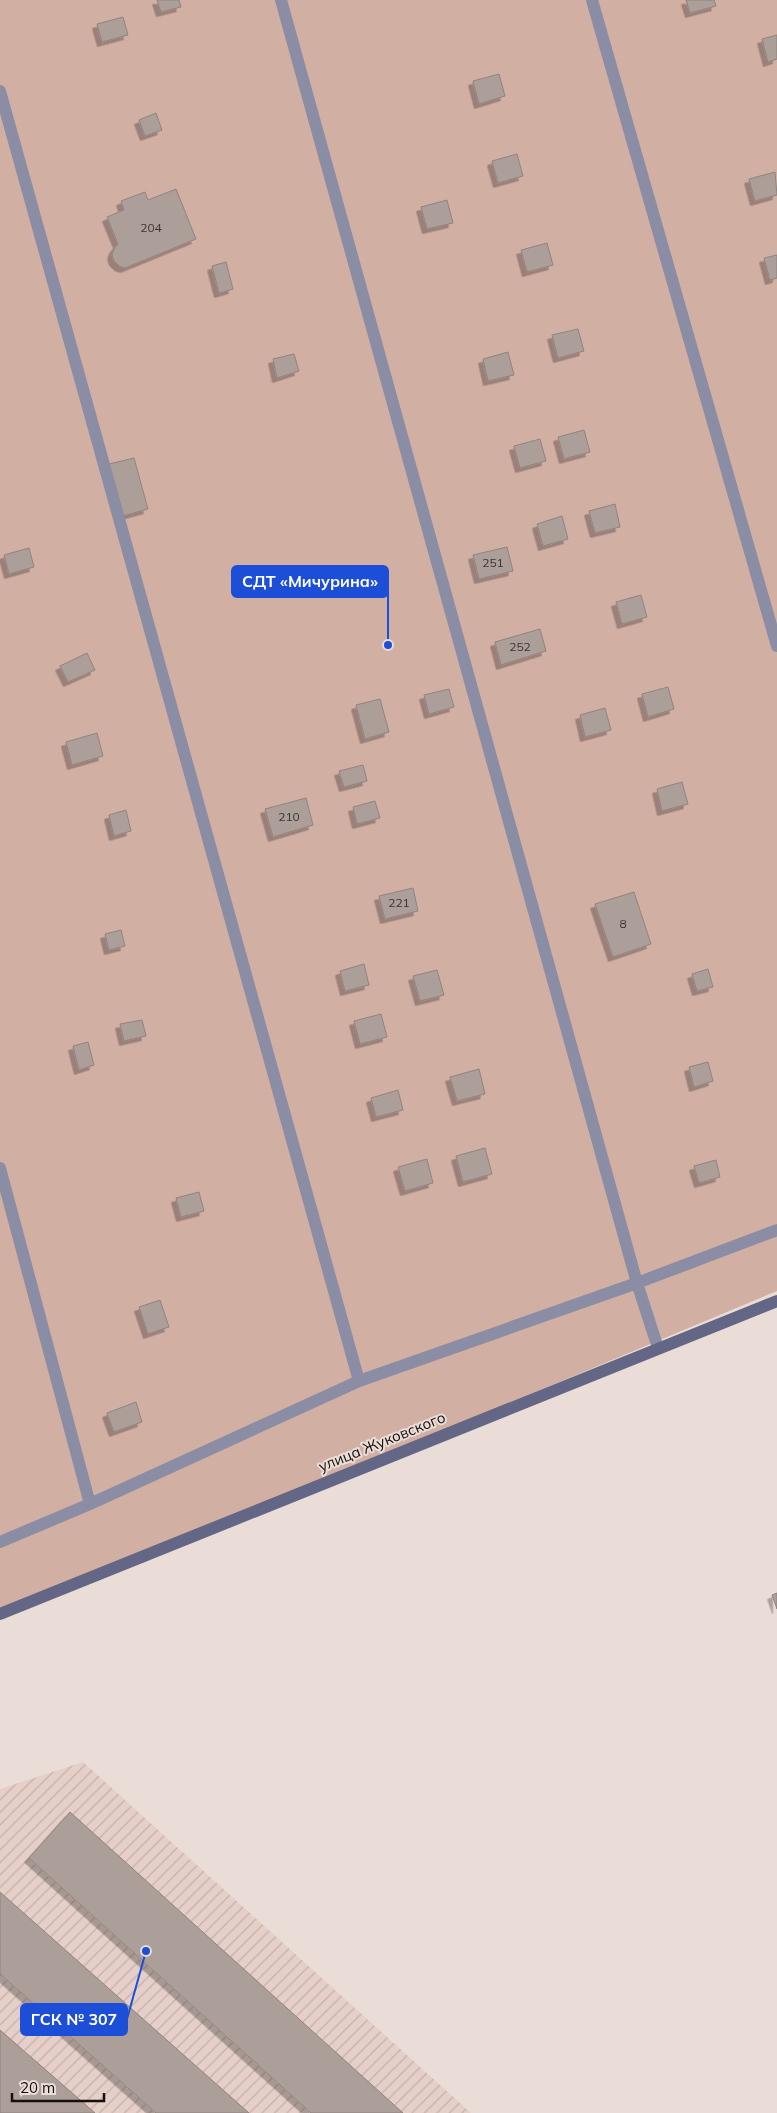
<svg xmlns="http://www.w3.org/2000/svg" width="777" height="2113" font-family="Mulish,sans-serif">
	<style>
		.industrial { fill: url(#industrial-furrows) }
		.green { fill: #d2afa3 }
		.building { fill: #ac9f9a; stroke: #90837f; filter: url(#shadow) }
		.lines { fill: none; stroke-linecap: round; stroke-linejoin: round }
		.lane { stroke: #8a8da3; stroke-width: 12 }
		.secondary { stroke: #636684; stroke-width: 12 }
		.labels { text-anchor: middle; stroke-width: 4; stroke-linejoin: round; paint-order: stroke }
		.number-label { font-size: 12px; fill: #3a3431 }
		.street-label { font-size: 15px; fill: #14100e; stroke: #eadcd7 }
		.leader { fill: none; stroke: #1d4ed8; stroke-width: 2 }
		.callout-dot { fill: #1d4ed8; stroke: #eadcd7; stroke-width: 2 }
		.callout { fill: #1d4ed8; stroke: #1d4ed8; stroke-width: 2 }
		.callout-label { font-size: 16px; text-anchor: middle; font-weight: bold; fill: #fff }
	</style>
	<defs>
		<pattern id="industrial-furrows" width="10" height="10" patternUnits="userSpaceOnUse" patternTransform="scale(1.25)"><rect width="10" height="10" fill="#e5cfc8"/><path d="M-1 1l2-2M0 10L10 0M9 11l2-2" fill="none" stroke="#c4b1ab"/></pattern>
		<filter id="shadow"><feDropShadow dx="-4.5" dy="4.5" stdDeviation="0" flood-color="#0004"/></filter>
	</defs>
	<rect width="100%" height="100%" fill="#eadcd7"/>
	<path class="industrial" d="M83,1762l388,351h-471v-324z"/>
	<path class="green" d="M0,0h777v1291l-777,325z"/>
	<path class="building" d="M157,0h22l2,7 -20,5z
		M686,0h28l2,6 -26,7z
		M123,17l5,18 -26,7 -5,-18z
		M777,35v24l-9,3 -6,-23z
		M499,74l6,22 -26,8 -6,-23z
		M156,113l6,17 -17,6 -6,-16z
		M517,154l6,22 -25,7 -6,-22z
		M775,172l2,23 -22,6 -6,-22z
		M176,189l20,50 -71,29 -6,-2 -5,-5 -2,-6 2,-6 4,-5 -11,-27 17,-7 -3,-9 24,-9 3,8z
		M447,200l6,23 -26,6 -6,-22z
		M547,243l6,22 -26,7 -6,-22z
		M777,255v23l-7,2 -6,-22z
		M226,262l7,27 -14,4 -7,-27z
		M578,329l6,22 -26,7 -6,-23z
		M508,352l6,23 -26,6 -5,-22z
		M294,354l5,17 -22,7 -4,-19z
		M584,430l6,22 -26,7 -6,-22z
		M540,439l6,22 -26,7 -6,-22z
		M134,458l14,51 -25,7 -14,-52z
		M615,504l5,23 -25,6 -6,-22z
		M562,516l6,23 -25,7 -6,-22z
		M507,547l6,24 -34,8 -6,-24z
		M29,548l5,19 -25,7 -5,-19z
		M641,595l6,22 -25,7 -6,-22z
		M540,629l6,22 -45,14 -6,-23z
		M87,653l8,17 -27,12 -8,-16z
		M668,687l6,22 -26,8 -6,-23z
		M449,689l5,18 -25,7 -5,-19z
		M380,699l9,33 -24,7 -9,-34z
		M605,708l6,22 -26,7 -5,-22z
		M97,733l6,23 -31,9 -6,-23z
		M363,765l4,16 -23,6 -5,-16z
		M682,782l6,22 -26,7 -5,-22z
		M306,798l7,27 -40,12 -8,-28z
		M375,801l5,17 -23,6 -4,-17z
		M126,810l5,21 -17,5 -5,-21z
		M413,888l5,23 -33,8 -6,-23z
		M634,892l17,52 -38,13 -18,-53z
		M121,930l4,16 -16,4 -4,-16z
		M364,964l5,21 -24,6 -5,-20z
		M708,969l5,18 -16,4 -5,-17z
		M437,970l7,25 -24,6 -7,-25z
		M381,1014l6,23 -27,7 -6,-23z
		M142,1020l4,16 -22,5 -4,-17z
		M88,1042l6,23 -15,5 -6,-24z
		M708,1062l5,19 -19,6 -5,-20z
		M479,1069l6,25 -28,7 -7,-24z
		M398,1090l5,20 -27,7 -5,-19z
		M485,1148l7,26 -29,8 -7,-26z
		M427,1159l6,24 -28,8 -7,-24z
		M716,1160l4,17 -21,6 -5,-17z
		M199,1192l5,19 -23,6 -5,-19z
		M160,1300l9,27 -21,7 -9,-27z
		M136,1402l6,20 -28,10 -7,-19z
		M777,1593v16l-5,-14z
		M70,1812l333,301h-92l-282,-255z
		M0,1892l249,221h-93l-156,-139z
		M0,2030l95,83h-95z"/>
	<g class="lines">
		<path class="lane" d="M281,0l356,1283 21,65
			M592,0l185,646
			M0,91l359,1290
			M0,1168l90,336
			M0,1542l90,-38 269,-123 278,-98 140,-53"/>
		<path class="secondary" d="M0,1614l777,-313"/>
	</g>
	<g class="labels">
		<g class="number-label">
			<text x="151" y="232">204</text>
			<text x="493" y="567">251</text>
			<text x="520" y="651">252</text>
			<text x="289" y="821">210</text>
			<text x="399" y="907">221</text>
			<text x="623" y="928">8</text>
		</g>
		<g class="street-label">
			<text transform="translate(382 1442) rotate(-22)" y="5">улица Жуковского</text>
		</g>
	</g>
	<path class="leader" d="M388 645L388 581M146 1951L127 2019"/>
	<g class="callout-dot">
		<circle cx="388" cy="645" r="5"/>
		<circle cx="146" cy="1951" r="5"/>
	</g>
	<g class="callout">
		<rect x="232" y="566" width="156" height="31" rx="5"/>
		<rect x="21" y="2004" width="106" height="31" rx="5"/>
	</g>
	<g class="callout-label">
		<text x="310" y="587">СДТ «Мичурина»</text>
		<text x="74" y="2025">ГСК № 307</text>
	</g>
	<path d="M12 2093v8h92v-8" fill="none" stroke="#14100e" stroke-width="2.5"/>
	<text x="20" y="2093" font-size="15" fill="#14100e" stroke="#eadcd7" stroke-width="4" paint-order="stroke">20 m</text>
</svg>
